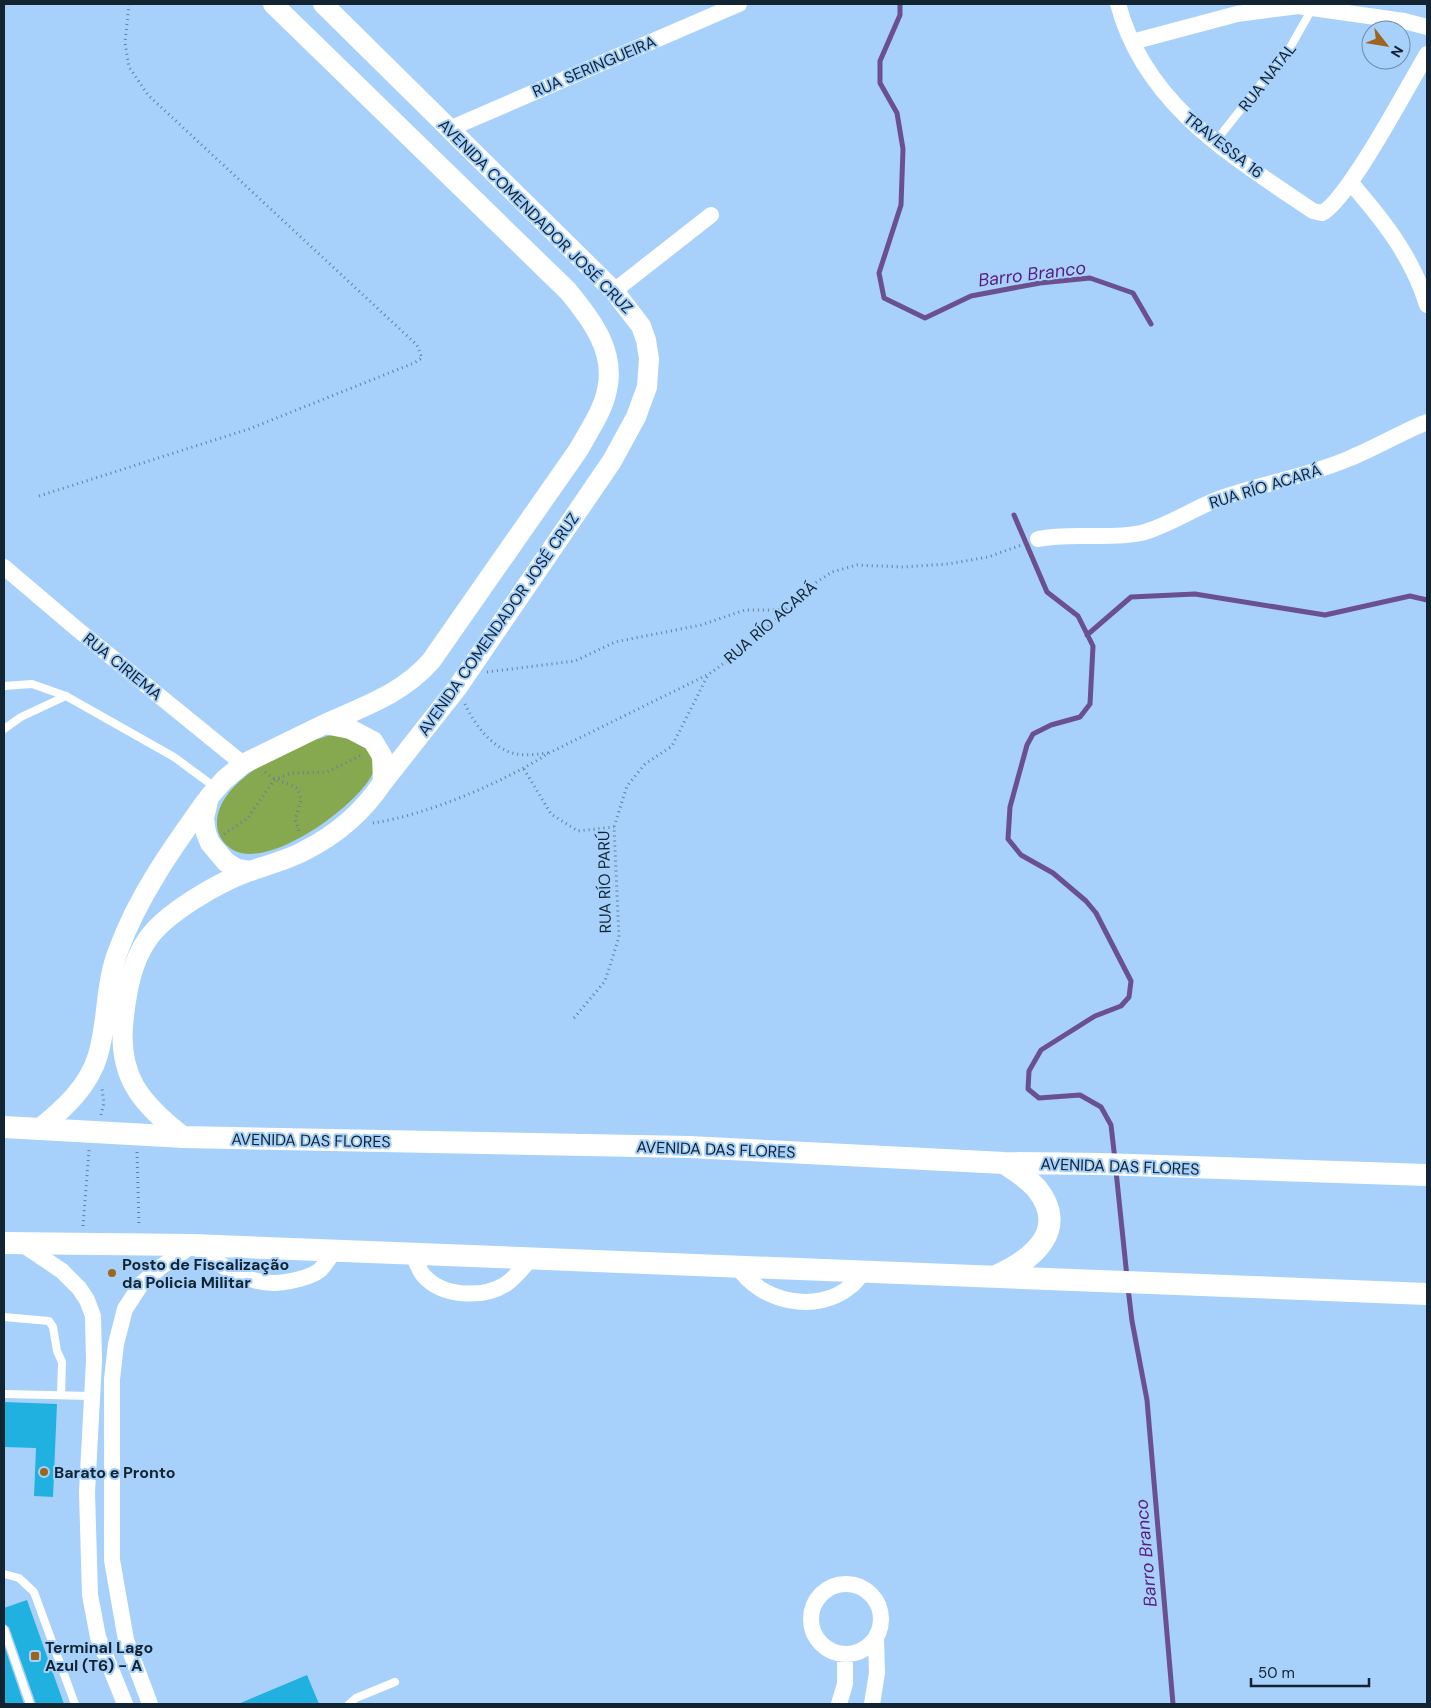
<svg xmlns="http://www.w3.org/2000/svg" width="1431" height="1708" font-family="'DM Sans',sans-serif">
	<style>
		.green { fill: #86a950 }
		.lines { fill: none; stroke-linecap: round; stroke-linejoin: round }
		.stream { stroke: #6a508f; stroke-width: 5 }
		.building { fill: #20b1e0 }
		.path { stroke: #61809c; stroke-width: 3; stroke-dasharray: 1 4; stroke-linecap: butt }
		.service { stroke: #fff; stroke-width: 8 }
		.minor { stroke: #fff; stroke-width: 16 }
		.tertiary { stroke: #fff; stroke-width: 20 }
		.secondary { stroke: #fff; stroke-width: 22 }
		.poi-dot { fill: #9c6520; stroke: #a7d1fa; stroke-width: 2 }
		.labels { text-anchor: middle; stroke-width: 4; stroke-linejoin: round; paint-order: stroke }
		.street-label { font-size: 16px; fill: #122331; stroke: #a7d1fa }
		.poi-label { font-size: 16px; font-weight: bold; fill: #122331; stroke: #a7d1fa; text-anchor: start }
		.water-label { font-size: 18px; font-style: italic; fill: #591c82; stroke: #a7d1fa }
	</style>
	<rect width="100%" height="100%" fill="#a7d1fa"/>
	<path class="green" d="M342,733l30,16c1,8 4,19 0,26 -17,32 -100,93 -137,76 -10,-5 -18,-15 -18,-27 -1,-47 86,-85 125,-91z"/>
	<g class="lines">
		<path class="stream" d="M900,4v11l-20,46v22l17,30 6,36 -2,56 -22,68 5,25 41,20 46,-22 69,-13 50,-5 43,15 18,31
			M1014,515l33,77 31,24 15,30 -3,58 -10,13 -29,8 -18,9 -6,11 -17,62 -2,32 13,16 32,18 33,28 10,12 35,68 -2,16 -8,9 -26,10 -54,34 -12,21 -1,18 11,9 41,-3 21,12 10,18 4,35
			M1087,635l44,-38 64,-3 130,21 85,-19 17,4
			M1116,1171l11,106
			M1128,1288l4,33 15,79 26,304"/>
	</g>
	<path class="building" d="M4,1402l53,2 -4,93 -19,-1 2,-48 -32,-1z
		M27,1600l37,104h-28l-27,-77 -5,-3v-16z
		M4,1645l20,59h-20z
		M307,1675l12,29h-81z"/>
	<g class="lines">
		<path class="path" d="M39,496l210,-67 165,-66 8,-5 -5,-13 -269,-250 -19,-28 -4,-24 4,-39
			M487,672l88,-11 40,-19 86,-17 44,-15h41
			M465,704c9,20 28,46 52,50 10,2 21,0 31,-1
			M524,769l27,45 27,17 36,-4
			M265,772c12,11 22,9 33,17l3,11 -6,20 5,14
			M373,823c54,-8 129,-40 176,-70l160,-79 39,-28 61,-59 23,-15 25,-7 46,2 45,-3 40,-7 36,-13
			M224,834l23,-15 27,-39 17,-7 36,-1 35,-17
			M574,1018l31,-37 14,-44 -5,-110 13,-41 18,-22 27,-18 36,-71
			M101,1115l3,-12 -2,-14
			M137,1152l2,74
			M83,1226l6,-76"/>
		<path class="service" d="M1215,142l76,-96 22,-39
			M4,686l28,-2 34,12 108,61 42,31
			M4,729l17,-12 45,-21
			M4,1317l45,4 4,6 4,24 5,11 -1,33
			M4,1394l88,2
			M4,1574l15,4 15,14 41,112
			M4,1629l26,75
			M349,1704l7,-6 39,-16"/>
		<path class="minor" d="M1118,4c27,101 114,152 195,207l9,2c26,-13 87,-129 105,-159
			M1132,42l105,-28 61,-8 106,15 23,6
			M449,129l290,-125
			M1350,182c33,38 62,74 77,123
			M614,291l97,-76
			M1038,539c34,-7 69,1 103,-6 29,-7 55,-27 83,-36 41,-14 84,-21 124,-38 27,-11 52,-26 79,-37
			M4,567l73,62 166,135
			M22,1244l40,27 17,17 8,12 6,16 1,45 -7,131 3,103 8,42 27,67
			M413,1254c3,7 6,16 10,21 20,23 60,23 83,9 10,-7 17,-16 24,-25
			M737,1266c23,36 80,49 114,20 5,-4 9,-10 13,-15
			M811 1619a35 35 0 1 1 70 0a35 35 0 1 1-70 0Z
			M150,1704l-24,-64 -14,-80v-181l4,-35 9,-35 17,-26 20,-17 31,-21c30,22 59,45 98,36 10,-2 22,-5 29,-11 5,-5 10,-13 14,-19
			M839,1704l6,-20v-30
			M872,1704l5,-31 -1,-36"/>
		<path class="tertiary" d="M273,4l295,287c23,28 48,60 39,99 -4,21 -18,40 -28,59l-148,212c-29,33 -67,45 -106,63
			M323,4l291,287 27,35 5,14 3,19 -2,28 -11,30 -24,44 -155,227 -74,94
			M40,1128c24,-19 49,-42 58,-73 10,-34 7,-71 20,-104 20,-55 55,-104 88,-150
			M184,1137c-44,-34 -68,-62 -60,-121 3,-26 8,-54 23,-76 18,-27 72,-58 103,-69 18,-6 37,-11 54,-20 32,-16 59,-39 79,-69l-1,-26 -9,-15 -23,-12 -25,-5 -82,40 -19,16 -15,17 -5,21 2,15 4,10 16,19 11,7 14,2"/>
		<path class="secondary" d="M4,1127l180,10 505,10 315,16 98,1 325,11
			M4,1243l189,2 1234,49
			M996,1276c36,-16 74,-46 41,-87 -8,-10 -21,-18 -33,-26"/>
	</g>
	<g class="poi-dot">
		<circle cx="112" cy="1273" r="5"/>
		<circle cx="44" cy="1472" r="5"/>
		<rect x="30" y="1651" width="10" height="10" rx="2.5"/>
	</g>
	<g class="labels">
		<g class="street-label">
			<text transform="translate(594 66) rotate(-23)" y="6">RUA SERINGUEIRA</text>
			<text transform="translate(1267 77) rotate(-52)" y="6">RUA NATAL</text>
			<text transform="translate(1224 145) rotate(38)" y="6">TRAVESSA 16</text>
			<text transform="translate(536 216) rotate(45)" y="6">AVENIDA COMENDADOR JOSÉ CRUZ</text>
			<text transform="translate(1265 486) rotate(-17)" y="6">RUA RÍO ACARÁ</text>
			<text transform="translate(770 622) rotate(-41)" y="6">RUA RÍO ACARÁ</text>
			<text transform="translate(498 624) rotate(-55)" y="6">AVENIDA COMENDADOR JOSÉ CRUZ</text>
			<text transform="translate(123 666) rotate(39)" y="6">RUA CIRIEMA</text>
			<text transform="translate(604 882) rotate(-91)" y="6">RUA RÍO PARÚ</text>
			<text transform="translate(311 1140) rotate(1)" y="6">AVENIDA DAS FLORES</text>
			<text transform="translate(716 1149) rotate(2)" y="6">AVENIDA DAS FLORES</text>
			<text transform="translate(1120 1166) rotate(2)" y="6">AVENIDA DAS FLORES</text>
		</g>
		<g class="poi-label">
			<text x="122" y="1270">Posto de Fiscalização<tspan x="122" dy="18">da Policia Militar</tspan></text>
			<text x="54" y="1478">Barato e Pronto</text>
			<text x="45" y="1653">Terminal Lago<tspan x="45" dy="18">Azul (T6) - A</tspan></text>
		</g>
		<g class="water-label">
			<text transform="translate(1032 274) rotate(-7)" y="6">Barro Branco</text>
			<text transform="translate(1146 1553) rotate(-95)" y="6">Barro Branco</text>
		</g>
	</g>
	<rect width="1431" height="1708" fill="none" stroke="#122331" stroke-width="10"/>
	<g transform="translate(1386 45) rotate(121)"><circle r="24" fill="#a7d1fa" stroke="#6b8baa"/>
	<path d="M0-4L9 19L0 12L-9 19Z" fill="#9c6520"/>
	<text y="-8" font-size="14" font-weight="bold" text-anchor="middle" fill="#122331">N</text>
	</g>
	<path d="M1251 1678v8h118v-8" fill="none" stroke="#122331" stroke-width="2.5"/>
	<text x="1258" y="1678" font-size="15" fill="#122331" stroke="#a7d1fa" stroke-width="4" paint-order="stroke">50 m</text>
</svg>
